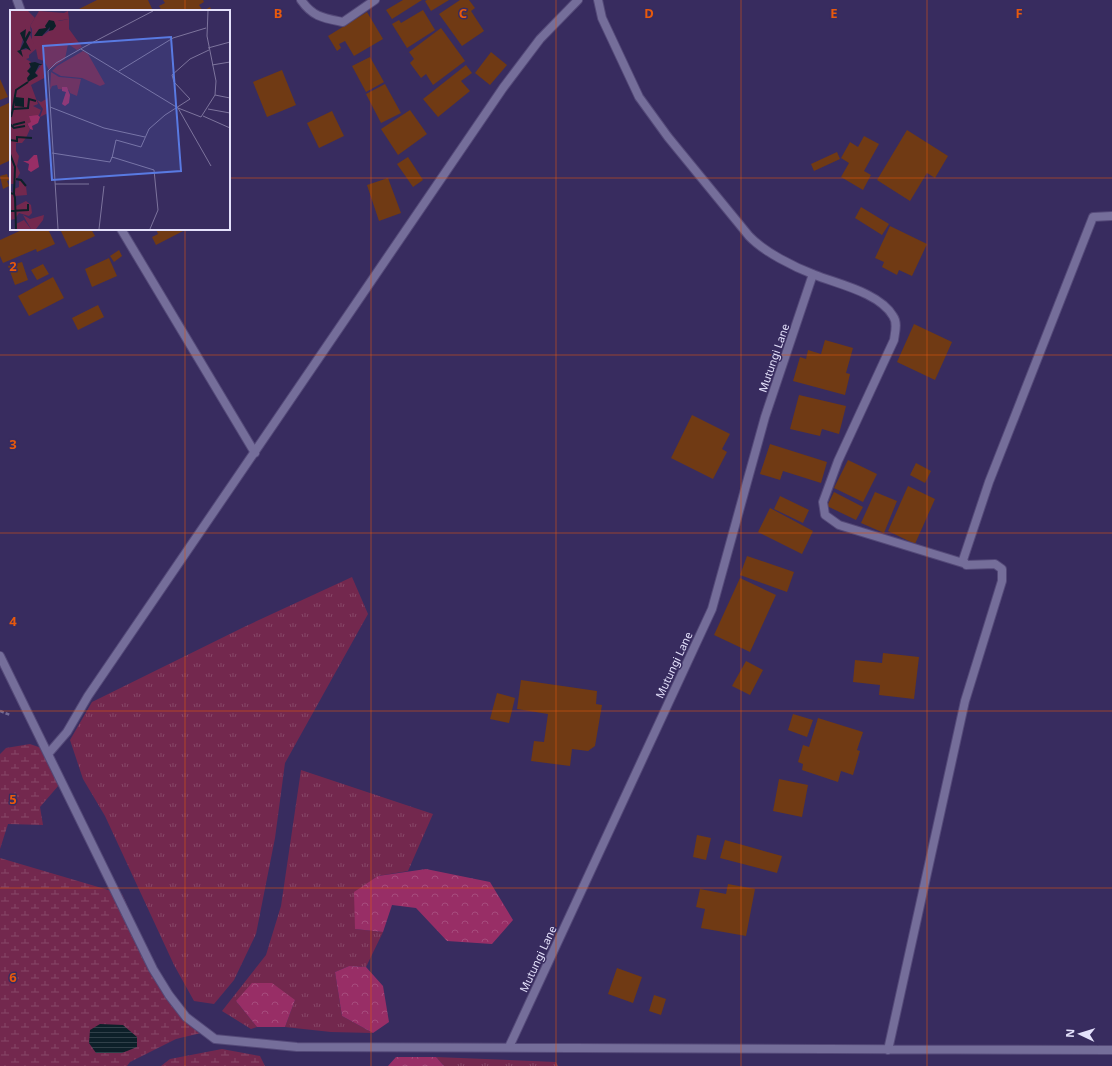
<svg xmlns="http://www.w3.org/2000/svg" width="1112" height="1066" font-family="'Noto Sans',sans-serif">
	<style>
		.grass { fill: url(#grass-tufts) }
		.forest { fill: url(#forest-crowns) }
		.wetland { fill: url(#wetland-marsh) }
		.water { fill: url(#water-rules) }
		.building { fill: #703a14 }
		.lines { fill: none; stroke-linecap: round; stroke-linejoin: round }
		.minor-casing { stroke: #544978; stroke-width: 10 }
		.path { stroke: #726993; stroke-width: 2.5; stroke-dasharray: 4 2; stroke-linecap: butt }
		.minor { stroke: #756e9a; stroke-width: 8 }
		.grid { fill: none; stroke: #e8590c; stroke-width: 1; stroke-opacity: 0.55 }
		.labels { text-anchor: middle; stroke-width: 3; stroke-linejoin: round; paint-order: stroke }
		.street-label { font-size: 11px; fill: #e4e1fb; stroke: #382c5f }
		.inset-river { fill: none; stroke: #0d2029; stroke-width: 2 }
		.inset-road { fill: none; stroke: #7d749d; stroke-width: 1 }
		.view { fill: #597ae2; fill-opacity: 0.15; stroke: #597ae2; stroke-width: 2 }
		.inset-edge { fill: none; stroke: #e4e1fb; stroke-width: 2 }
		.grid-label { font-size: 13px; text-anchor: middle; font-weight: bold; fill: #e8590c; stroke: #382c5f; stroke-width: 3; stroke-linejoin: round; paint-order: stroke }
	</style>
	<defs>
		<pattern id="grass-tufts" width="24" height="20" patternUnits="userSpaceOnUse"><rect width="24" height="20" fill="#73284e"/><path d="M3 7l-1-3M5 7V3M7 7l1-3M15 17l-1-3M17 17v-4M19 17l1-3" fill="none" stroke="#874768"/></pattern>
		<pattern id="forest-crowns" width="20" height="18" patternUnits="userSpaceOnUse"><rect width="20" height="18" fill="#982e66"/><path d="M2 6a3 3 0 1 1 6 0M12 15a3 3 0 1 1 6 0" fill="none" stroke="#a64c7d"/></pattern>
		<pattern id="wetland-marsh" width="20" height="14" patternUnits="userSpaceOnUse"><rect width="20" height="14" fill="#73284e"/><path d="M1 5h8M5 5V1M11 12h8M15 12V8" fill="none" stroke="#874768"/></pattern>
		<pattern id="water-rules" width="6" height="5" patternUnits="userSpaceOnUse"><rect width="6" height="5" fill="#0d2029"/><path d="M0 2.5h6" fill="none" stroke="#304049"/></pattern>
	</defs>
	<rect width="100%" height="100%" fill="#382c5f"/>
	<path class="grass" d="M352,577l16,37 -83,149 -10,75 -19,96 -22,46 -20,24 -20,-3 -20,-36 -69,-149 -22,-37 -13,-39 22,-38 152,-75z
		M301,770l132,44 -25,57 -30,5 -23,53 28,3 -17,35 -17,-1 -14,6 7,44 31,17 -42,-1 -46,-5 10,-27 -59,1 21,26 -6,2 -29,-18 44,-56 15,-49z
		M436,1057l120,5 2,4h-114z"/>
	<path class="forest" d="M426,869l64,13 23,38 -21,24 -45,-3 -31,-33 -24,-3 -9,27 -28,-3 -1,-37 24,-16z
		M349,966l17,1 17,19 6,36 -16,11 -31,-17 -7,-44z
		M252,983h20l23,17 -10,27h-28l-21,-26z
		M396,1057h40l8,9h-56z"/>
	<path class="wetland" d="M30,744l20,7 9,34 -19,22 3,18 -35,-1 -8,25v-95l6,-6z
		M0,858l122,36 34,76 9,27 36,36 -25,6 -46,23 -3,4h-127z
		M222,1049l38,7 5,10h-104l9,-7z"/>
	<path class="water" d="M100,1024l23,1 14,12v10l-15,6h-26l-7,-10 1,-13z"/>
	<path class="building" d="M97,0h51l5,11h-78z
		M163,0h40l1,2 -5,3 4,6 7,-4 2,4h-50l-3,-5 6,-3z
		M403,0h19l-30,19 -6,-9z
		M427,0h22l-18,11 -6,-10z
		M460,0h9l6,8 -4,3 13,20 -22,15 -23,-32z
		M423,10l12,20 -28,18 -15,-24 7,-4 2,3z
		M367,12l16,27 -29,17 -9,-15 -6,3 2,4 -4,3 -9,-15z
		M441,28l24,33 -32,24 -7,-11 -5,4 -11,-15 4,-4 -5,-7z
		M491,52l16,13 -17,20 -15,-12z
		M370,57l14,25 -18,10 -14,-26z
		M466,65l6,8 -11,8 9,10 -32,26 -15,-18z
		M282,70l14,35 -29,12 -14,-35z
		M0,79l8,18 -8,3z
		M385,84l16,29 -20,10 -15,-29z
		M11,102v58l-11,5v-58z
		M410,110l17,24 -29,21 -17,-26z
		M332,111l12,25 -25,12 -12,-25z
		M907,130l41,26 -13,22 -8,-5 -17,28 -33,-21z
		M864,136l15,8 -15,27 7,4 -8,15 -22,-13 8,-14 -8,-5 9,-16 8,5z
		M837,152l3,7 -26,12 -3,-7z
		M408,157l15,23 -10,7 -16,-23z
		M7,174l2,6 -2,1 2,5 -6,3 -3,-13z
		M388,178l13,35 -22,8 -12,-36z
		M861,207l28,17 -7,11 -27,-17z
		M890,226l37,18 -15,32 -13,-6 -2,5 -15,-8 2,-5 -9,-4z
		M24,229h24l7,15 -18,8 -1,-3 -33,14 -3,-7v-16z
		M60,229h31l4,7 -26,12z
		M156,229h31l-31,16 -4,-8 6,-3z
		M119,250l3,6 -8,6 -4,-6z
		M109,258l8,18 -25,11 -7,-18z
		M22,262l6,18 -13,5 -7,-19z
		M43,264l6,10 -12,6 -6,-10z
		M53,277l11,21 -35,18 -11,-20z
		M98,305l6,12 -26,13 -6,-12z
		M914,324l38,18 -17,38 -38,-18z
		M825,340l28,8 -7,25 4,1 -5,21 -52,-14 7,-24 6,2 2,-9 13,4z
		M799,395l47,11 -7,28 -17,-5 -2,7 -30,-7z
		M692,415l38,19 -8,15 5,3 -14,27 -42,-21z
		M770,444l57,18 -6,21 -38,-12 -3,9 -20,-6z
		M848,460l29,14 -14,28 -29,-14z
		M916,463l15,8 -6,12 -15,-8z
		M908,486l27,13 -20,45 -27,-13z
		M834,492l29,15 -7,13 -29,-14z
		M875,492l22,9 -13,32 -23,-10z
		M780,496l29,14 -6,13 -29,-14z
		M770,508l43,23 -11,23 -44,-22z
		M747,556l47,16 -7,20 -47,-17z
		M740,578l36,17 -26,57 -36,-17z
		M883,653l36,4 -5,42 -35,-4 1,-10 -27,-3 2,-22 27,3z
		M746,661l17,9 -13,25 -18,-9z
		M521,680l76,11 -1,13 6,1 -7,41 -7,5 -16,-2 -2,17 -39,-5 3,-20 10,1 4,-28 -31,-5z
		M497,693l18,5 -6,25 -19,-4z
		M793,714l20,6 -6,17 -19,-7z
		M818,718l45,14 -6,18 3,1 -7,24 -12,-4 -3,11 -36,-12 1,-6 -5,-2 5,-17 6,2z
		M779,779l29,6 -6,32 -29,-6z
		M697,835l14,3 -5,22 -13,-3z
		M725,840l57,16 -5,17 -57,-15z
		M728,884l27,5 -9,47 -45,-8 4,-19 -9,-2 4,-18 26,5z
		M617,968l25,9 -9,26 -25,-9z
		M654,995l12,4 -5,16 -12,-4z"/>
	<g class="lines">
		<g class="minor-casing">
			<path id="minor" d="M17,0l4,11
				M301,0c12,17 22,18 42,22l32,-22
				M598,0l4,18 37,79 29,40 81,99c15,16 45,31 66,39 23,9 65,18 78,41 5,7 2,16 1,24l-56,121 -15,41 2,13 14,10 124,38
				M121,229l134,224
				M0,656l153,313 16,26 17,22 29,22 82,8 815,3
				M48,754l19,-22 21,-36 415,-608 37,-49 38,-39
				M509,1047l203,-438 53,-192 48,-143
				M888,1050l77,-349 37,-120v-12l-7,-5 -29,1 -3,-5 26,-78 104,-265 19,-1"/>
		</g>
		<path class="path" d="M0,711l10,4"/>
		<use href="#minor" class="minor"/>
	</g>
	<path class="grid" d="M185,0v11M371,0v1066M556,0v1066M741,0v1066M927,0v1066M0,178h11M229,178h883M185,229v837M0,355h1112M0,533h1112M0,711h1112M0,888h1112"/>
	<g class="labels">
		<g class="street-label">
			<text transform="translate(774 358) rotate(-71)" y="4">Mutungi Lane</text>
			<text transform="translate(674 665) rotate(-65)" y="4">Mutungi Lane</text>
			<text transform="translate(538 959) rotate(-65)" y="4">Mutungi Lane</text>
		</g>
	</g>
	<g transform="translate(10 10)">
		<rect width="220" height="220" fill="#382c5f"/>
		<path d="M29,1l25,2 4,-2 1,8 -19,3 -3,6 -8,2 -5,13 4,-3 2,3 -4,4 -4,-5v-13l-2,-3zM73,41l5,3 17,30 -5,2 -18,-8 -21,-2 -9,-5 5,-5zM41,62l8,5 22,2 -4,17 -7,-3 -1,-3 -11,-1 -1,-4 -5,1 -2,4zM38,88v15l-8,4 3,-8 -6,-9 4,2zM13,205l7,4 14,-4 -1,5 -7,9h-5z" fill="#73284e"/>
		<path d="M52,77h5l3,8 -1,8 -4,3 -3,-2 4,-12 -4,-1zM27,104l3,3 -2,6 -6,3 1,4 -3,-1 -3,-6 2,-7zM24,145h3l2,12 -8,5 -3,-2 1,-6 -6,-3h5z" fill="#982e66"/>
		<path d="M0,1h18l7,7 -5,8 1,6 -6,7v-8l-5,19 2,3 -1,-3 9,-1 -4,-7 4,-7 4,9v-8h8l14,-10 -7,-6 2,-3 8,4 10,-2v10l13,18 -5,3 -9,-6 -3,15 -16,11 -5,-9 -6,-2 -2,-10 -7,6v3l-3,1 5,3 -2,8 2,9 7,-4 -3,-2 8,-10 3,14 -15,8 7,19 -5,2 8,4 -2,5 -10,1 2,6 -4,2 3,5 -4,9 -4,5h-6v8l3,5 -2,10 3,7 -6,11h-4zM9,169l7,7 1,9 -12,1 1,10 10,-5 5,4 1,8 -3,3 -10,-3 -4,6 -5,1v-30l4,4v-5l5,-2zM14,210l7,9h-15v-5z" fill="#73284e"/>
		<path d="M39,10l5,1 2,5 -3,4 -4,1 1,-4 -8,9h-8l5,-7 7,-1 -1,-2zM16,19l-1,9 4,-7 2,1 -5,10 5,9 -5,-3 -5,2 2,7 -6,-6 3,-1 4,-8 -4,-9zM25,52l8,3h-4l-4,8 3,3 -10,6 -1,-4 3,-4 -3,-3 4,-4 -2,-4zM5,87l9,1v9l-9,-1z" fill="#0d2029"/>
		<path class="inset-river" d="M3,98l3,-18 12,-8M1,107l2,-8 15,-1 1,-9 7,2M0,114l4,4 11,-2M3,115l12,-3M0,130l7,1v-4l15,1M0,144l5,13 -1,27M6,169l5,1 5,6M0,183l4,1 1,4 1,31M0,201l18,-1v-6"/>
		<path class="inset-road" d="M198,38l22,-6M71,39l97,59 33,58M202,55l18,-3M109,61l54,-33 33,-10M205,85l15,3M40,97l54,21 41,9M168,98l23,9 14,-22 1,-14 -9,-45 1,-25M198,99l22,4M193,106l27,12M42,143l58,9 2,-5 42,13 4,40 -8,19M102,148l4,-18 25,7 8,-18 16,-14 25,-16 -16,-17 -2,-7 18,-16 19,-9M45,174h34M48,219l-10,-158 8,-8 28,-16 69,-36M89,219l5,-43"/>
		<path class="view" d="M161,27l10,134 -129,9 -9,-134z"/>
		<rect width="220" height="220" class="inset-edge"/>
	</g>
	<g class="grid-label">
		<text x="278" y="18">B</text>
		<text x="463" y="18">C</text>
		<text x="649" y="18">D</text>
		<text x="834" y="18">E</text>
		<text x="1019" y="18">F</text>
		<text x="13" y="271">2</text>
		<text x="13" y="449">3</text>
		<text x="13" y="626">4</text>
		<text x="13" y="804">5</text>
		<text x="13" y="982">6</text>
	</g>
	<g transform="translate(1080 1034) rotate(274)" stroke="#382c5f" stroke-width="3" paint-order="stroke">
	<path d="M0-3L7 15L0 10L-7 15Z" fill="#e4e1fb"/>
	<text y="-6" font-size="11" font-weight="bold" text-anchor="middle" fill="#e4e1fb">N</text>
	</g>
</svg>
